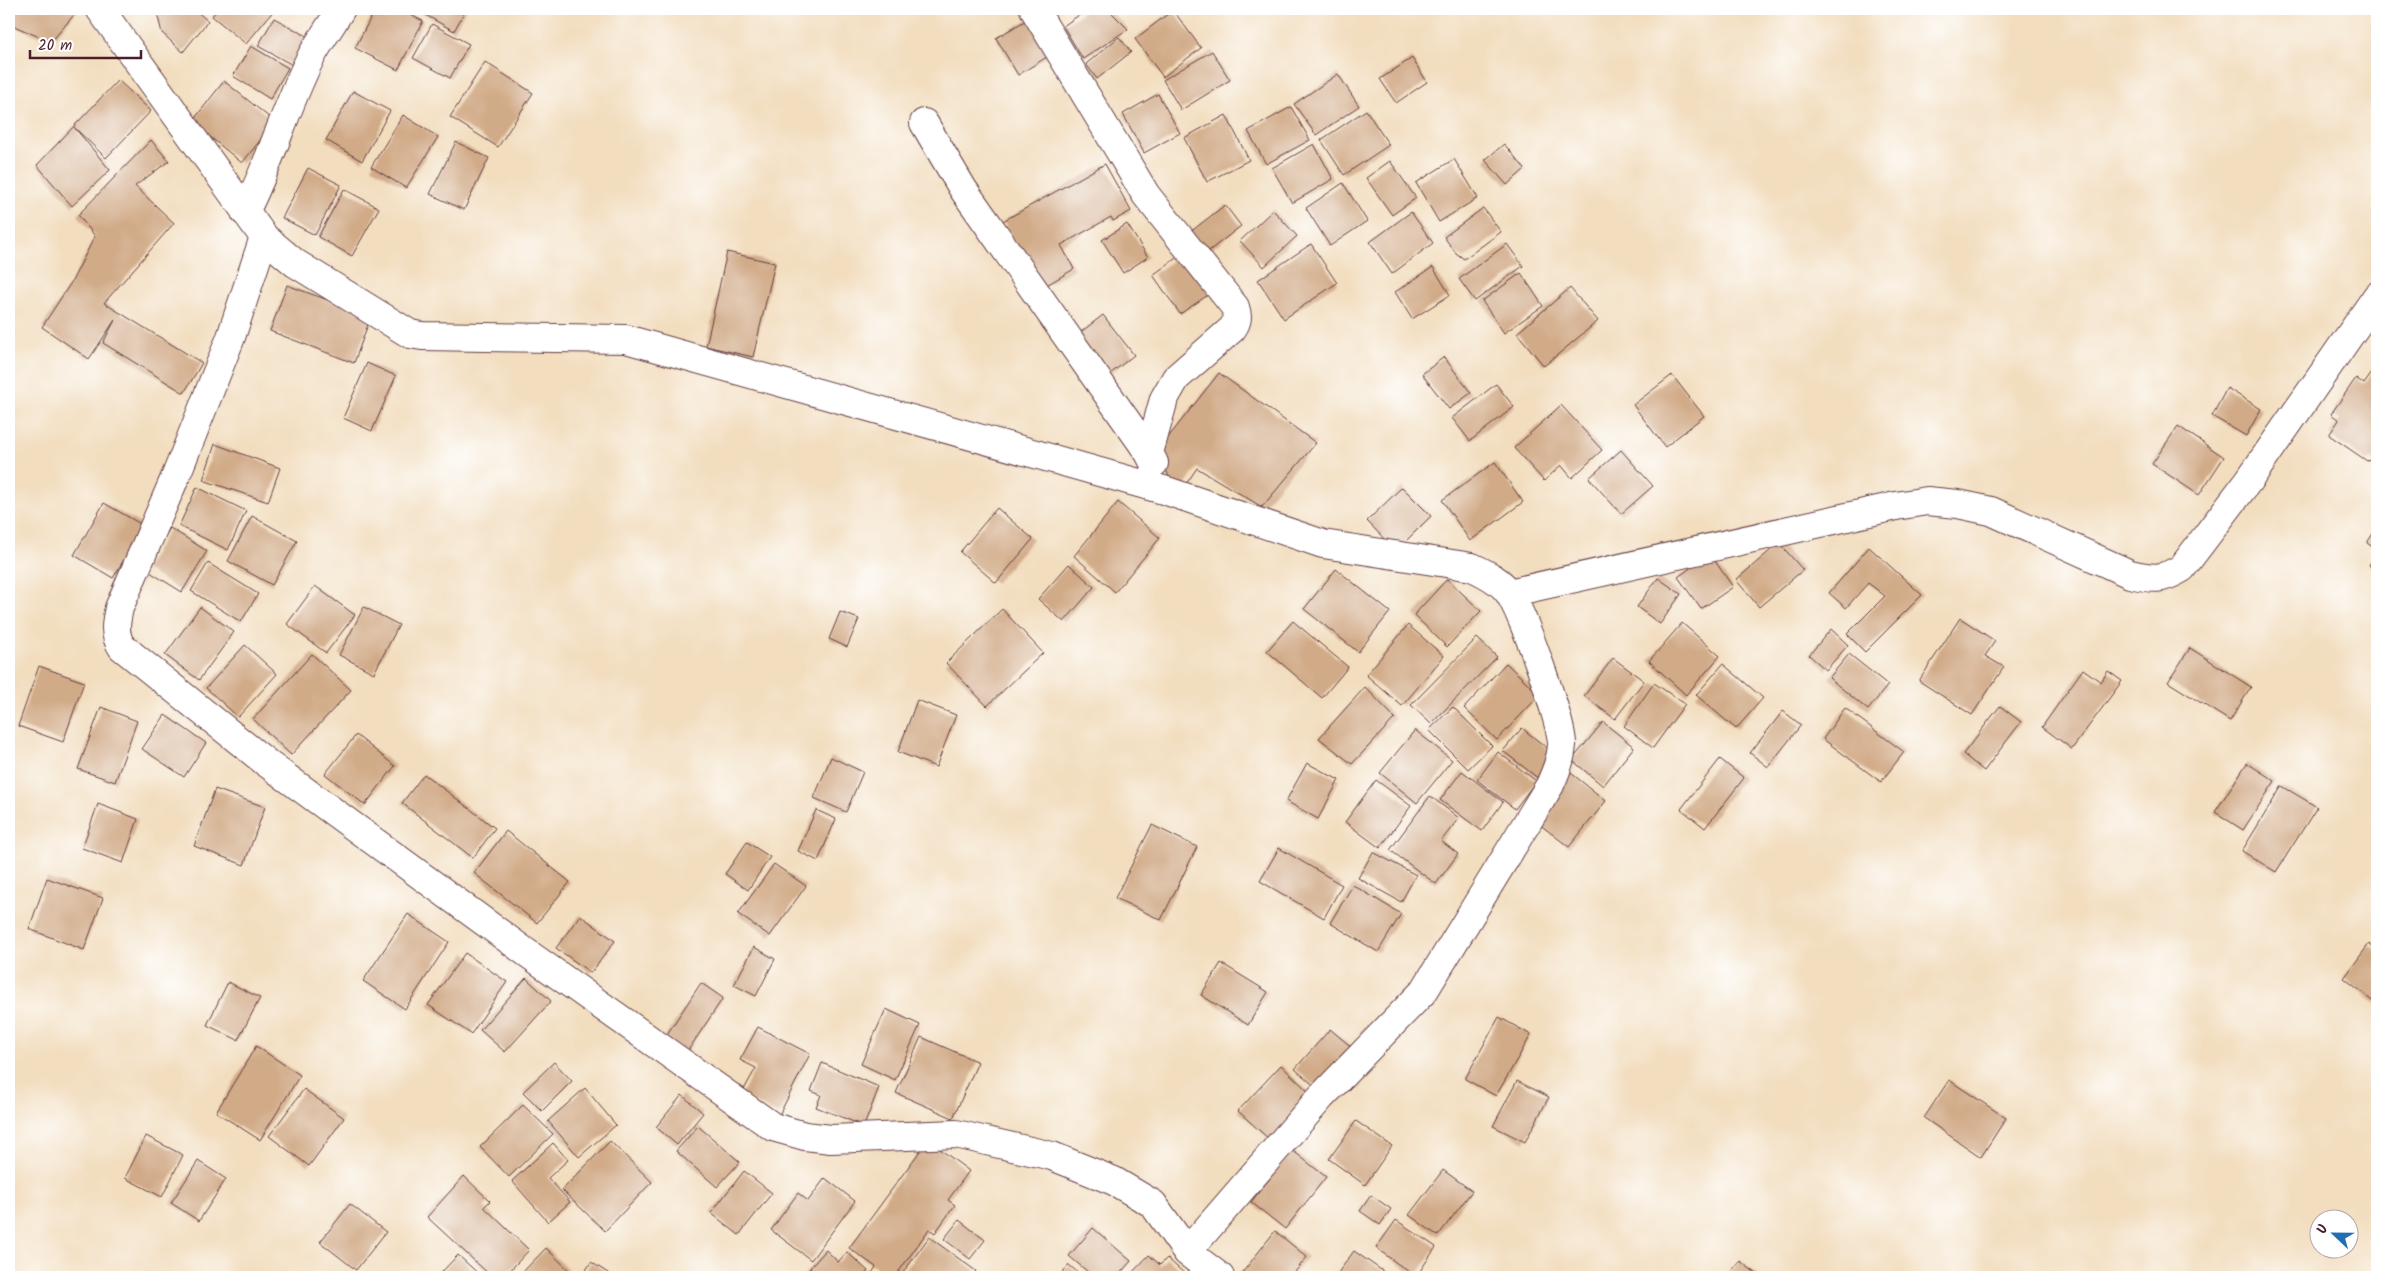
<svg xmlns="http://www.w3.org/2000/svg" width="2386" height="1286" font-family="Kalam,sans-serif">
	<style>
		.building { fill: #d1ab88 }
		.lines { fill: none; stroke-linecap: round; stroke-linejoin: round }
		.minor-casing { stroke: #633c41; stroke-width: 30 }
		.minor { stroke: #fff; stroke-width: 28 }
	</style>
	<rect width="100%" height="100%" fill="#fff"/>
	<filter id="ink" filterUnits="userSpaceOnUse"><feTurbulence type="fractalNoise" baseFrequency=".02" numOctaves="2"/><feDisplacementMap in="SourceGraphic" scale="10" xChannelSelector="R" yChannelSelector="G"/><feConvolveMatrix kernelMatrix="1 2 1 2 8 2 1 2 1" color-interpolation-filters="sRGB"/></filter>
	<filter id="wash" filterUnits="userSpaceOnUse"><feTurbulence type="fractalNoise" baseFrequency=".0096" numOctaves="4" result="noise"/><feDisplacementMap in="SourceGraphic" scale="20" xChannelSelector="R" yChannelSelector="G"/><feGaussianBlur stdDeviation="1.12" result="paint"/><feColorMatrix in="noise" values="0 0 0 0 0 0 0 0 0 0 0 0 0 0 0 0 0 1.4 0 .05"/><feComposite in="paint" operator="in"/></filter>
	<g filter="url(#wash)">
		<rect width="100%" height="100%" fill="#f2ddbe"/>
		<g id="blocks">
			<path class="building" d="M9,9h70l-28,33 -37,-16 -5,11z
				M156,9h38l14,12 -25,31 -21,-19z
				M218,9h57l-29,35 -34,-28z
				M379,9h19l25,12 -25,49 -43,-22 15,-29z
				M415,9h51l-12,22z
				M1088,9h20l20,20 -45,30 -20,-33z
				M1173,10l28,38 -38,29 -28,-38z
				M274,18l40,22 -16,28 -40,-22z
				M1028,19l22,36 -32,20 -22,-37z
				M432,24l37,20 -19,34 -37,-20z
				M1119,37l12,15 -34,27 -11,-15z
				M251,46l37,22 -18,31 -37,-23z
				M1212,51l18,29 -49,30 -18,-30z
				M1412,58l15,24 -31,21 -16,-24z
				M485,62l48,31 -35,54 -48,-30z
				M1338,74l21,32 -43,29 -22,-31z
				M118,80l33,31 -45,47 -32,-31 36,43 -38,36 -35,-41z
				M224,81l51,41 -33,41 -50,-41z
				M353,91l37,20 -28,50 -36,-21z
				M1158,94l22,39 -36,20 -21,-39z
				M1291,107l19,33 -44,24 -18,-33z
				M1366,110l23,35 -45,30 -23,-35z
				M403,115l35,22 -32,51 -35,-21z
				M1226,115l23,45 -42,22 -23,-44z
				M151,140l18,21 -34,25 39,37 -70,80 98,60 -18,30 -81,-50 12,-23 -26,39 -47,-32 30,-46 23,-45 -17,-21z
				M456,142l33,16 -25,52 -34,-16z
				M1314,144l19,35 -41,24 -20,-35z
				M1504,144l21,25 -18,16 -22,-25z
				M1454,159l24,39 -39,24 -23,-39z
				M1390,161l26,37 -24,17 -26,-37z
				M1105,164l26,47 -18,10 -2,-4 -50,28 13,24 -34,20 -37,-68z
				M308,168l33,17 -26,50 -33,-17z
				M1343,183l24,38 -37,25 -24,-38z
				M344,189l35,19 -27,48 -34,-19z
				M1225,205l16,21 -36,28 -16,-21z
				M1483,208l18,24 -37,27 -8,-6 -12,-16z
				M1273,210l24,26 -33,31 -24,-26z
				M1411,212l22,31 -41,31 -22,-32z
				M1127,224l21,33 -25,16 -21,-33z
				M1311,244l26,39 -53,36 -26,-39z
				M1507,244l16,22 -48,35 -16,-22z
				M727,252l48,11 -22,94 -47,-11z
				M1183,253l28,40 -31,21 -27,-39z
				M1433,267l17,28 -38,24 -17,-27z
				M1521,273l22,33 -39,27 -22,-32z
				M287,285l84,31 -17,47 -84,-32z
				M1570,288l28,33 -54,45 -27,-33z
				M1103,315l31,40 -29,23 -32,-40z
				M1444,357l27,36 -22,16 -27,-35z
				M367,363l29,13 -24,55 -29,-13z
				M2377,366v96l-4,-3 -6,2 -38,-26 10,-15 -8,-6 25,-36 8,6z
				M1219,373l97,70 -54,64 -65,-39 -13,19 -14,-7 -11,-31z
				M1672,375l32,41 -39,31 -32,-42z
				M1496,384l18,23 -44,34 -18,-23z
				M2227,388l34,21 -15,27 -34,-20z
				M1561,405l41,45 -30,28 -11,-13 -17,16 -30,-33z
				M2178,426l46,31 -25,38 -47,-31z
				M215,444l65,24 -12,34 -65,-22z
				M1621,450l32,36 -32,28 -32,-36z
				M1495,462l28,40 -53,39 -28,-41z
				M197,487l49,24 -18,39 -49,-24z
				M1402,487l29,29 -35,35 -29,-30z
				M1118,502l42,36 -45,54 -41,-36z
				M104,503l40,23 -31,52 -39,-23z
				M997,508l36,31 -37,44 -36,-31z
				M252,516l45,25 -25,44 -44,-24z
				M2377,527v23l-10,-7z
				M170,528l37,23 -25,41 -37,-23z
				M1779,543l24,27 -44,37 -23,-27z
				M1869,547l53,48 -57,57 -18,-18 38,-38 -17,-13 -22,25 -17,-15z
				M2377,553v18l-8,-6z
				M1710,554l23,33 -32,22 -23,-32z
				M208,563l50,31 -17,28 -50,-31z
				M1069,564l25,23 -30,35 -26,-23z
				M1336,569l54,43 -32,40 -54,-43z
				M1658,578l23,16 -21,30 -23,-17z
				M1447,579l34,32 -34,36 -33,-32z
				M315,586l40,29 -29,38 -39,-29z
				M200,607l34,25 -35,48 -34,-25z
				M364,607l35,18 -25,48 -35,-18z
				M1002,609l41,44 -56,53 -41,-43z
				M840,612l19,7 -12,28 -18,-8z
				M1960,618l35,23 -10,15 19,11 -32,48 -53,-34z
				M1293,621l55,46 -26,31 -55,-47z
				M1682,623l38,33 -34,39 -37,-34z
				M1408,625l36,31 -42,50 -36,-31z
				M1831,629l17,16 -22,25 -17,-15z
				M1477,638l20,19 -66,67 -20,-19z
				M245,645l32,29 -39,43 -32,-29z
				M2190,648l61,39 -21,34 -62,-39z
				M312,654l39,36 -60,65 -38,-36z
				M1849,654l39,31 -20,25 -39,-32z
				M1613,658l31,23 -29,38 -31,-23z
				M1506,663l34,32 -43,45 -33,-32z
				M1723,664l40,34 -27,31 -40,-34z
				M39,666l45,16 -21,60 -45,-16z
				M2083,669l18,13 7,-11 14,10 -50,68 -30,-22z
				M1654,683l31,21 -32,44 -29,-22z
				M1365,687l30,31 -43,46 -33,-26z
				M917,700l39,15 -20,52 -38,-15z
				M2000,706l21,16 -37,49 -21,-17z
				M101,707l36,14 -22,61 -37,-13z
				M1453,707l39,39 -24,23 -39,-39z
				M1845,708l59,44 -23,30 -58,-43z
				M1783,711l18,14 -33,42 -18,-14z
				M165,715l41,28 -22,34 -42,-28z
				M1603,722l31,25 -31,39 -31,-26z
				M1522,728l35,28 -18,23 -36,-28z
				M1415,730l37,30 -35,43 -37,-30z
				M356,735l39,31 -30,39 -40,-31z
				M1498,752l38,29 -21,28 -38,-29z
				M831,757l32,15 -17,40 -32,-14z
				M1720,759l24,19 -39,50 -24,-19z
				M1307,763l32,17 -21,39 -32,-18z
				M2247,763l28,18 -32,49 -28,-18z
				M1462,771l41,31 -21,29 -42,-31z
				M1571,773l35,28 -37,46 -35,-27z
				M424,774l71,54 -22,30 -71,-55z
				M1376,780l35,26 -31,42 -35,-26z
				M2282,786l35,21 -41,65 -34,-21z
				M215,789l50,18 -21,58 -50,-19z
				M1430,796l29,22 -18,23 17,13 -22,30 -46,-34z
				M98,804l40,15 -15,44 -41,-15z
				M816,810l20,9 -18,42 -20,-10z
				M1152,825l45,22 -36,73 -46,-22z
				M506,831l64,51 -33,41 -63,-50z
				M747,842l23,15 -22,33 -23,-16z
				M1279,848l63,37 -18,33 -64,-37z
				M1373,852l43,23 -15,27 -43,-24z
				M774,864l32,22 -36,50 -32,-22z
				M47,878l56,20 -19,52 -55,-21z
				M1353,885l48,29 -23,38 -48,-29z
				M408,914l41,28 -44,67 -42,-28z
				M580,915l35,26 -24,32 -35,-25z
				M2369,944l8,7v53l-33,-26z
				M754,947l21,12 -19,37 -22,-11z
				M465,953l42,29 -36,52 -43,-29z
				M1221,963l47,29 -20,33 -47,-30z
				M526,978l25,23 -46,51 -25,-22z
				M228,982l32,16 -22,42 -31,-15z
				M701,983l22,15 -36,54 -22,-15z
				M886,1009l34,16 -25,55 -34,-16z
				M1499,1017l32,18 -35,61 -31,-17z
				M758,1027l52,27 -31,61 -38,-20 15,-27 -16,-8z
				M1330,1029l25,21 -36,40 -24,-21z
				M921,1037l57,25 -25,56 -57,-25z
				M256,1046l44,29 -40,65 -44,-28z
				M554,1062l18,19 -30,30 -19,-19z
				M822,1063l57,24 -15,39 -48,-19 5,-12 -10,-4z
				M1281,1065l32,31 -42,45 -33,-30z
				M1949,1080l57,38 -25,39 -57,-39z
				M1517,1081l32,16 -24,45 -32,-16z
				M585,1088l31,37 -37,32 -31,-36z
				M304,1089l40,29 -35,48 -40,-30z
				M682,1095l21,18 -26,32 -21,-18z
				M523,1105l30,29 -44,43 -29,-30z
				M1356,1121l36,25 -27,39 -36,-26z
				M698,1126l42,36 -23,25 -41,-36z
				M146,1136l37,19 -21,42 -37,-19z
				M928,1140l41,31 -21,29 7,5 -20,28 -6,-4 -34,48h-17l-6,-4 4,-6 -27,-19z
				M610,1141l42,41 -47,49 -43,-41z
				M553,1143l15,17 -20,18 22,24 -22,20 -36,-41z
				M1292,1150l34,27 -41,52 -34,-27z
				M198,1161l28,18 -27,42 -28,-18z
				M1443,1170l29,21 -34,45 -29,-21z
				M744,1171l28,22 -33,42 -28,-22z
				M464,1176l26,25 -6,6 45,43 -25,27h-12l-65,-60z
				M825,1178l30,23 -44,59 -40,-30 27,-37 10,8z
				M1371,1195l20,14 -11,16 -20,-14z
				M350,1204l36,28 -30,38 -36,-28z
				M959,1220l26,20 -15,19 -26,-20z
				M1396,1220l40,27 -20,30 -40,-29z
				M1093,1228l38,33 -14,16h-23l-25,-21z
				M1275,1231l32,26 -16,20h-52z
				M929,1237l47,34 -5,6h-71z
				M546,1248l28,27 -2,2h-54z
				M826,1250l12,12 9,-10 21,19 -6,6h-60z
				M1354,1251l37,26h-56z
				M458,1255l24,22h-45z
				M1149,1255l11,10 7,-7 19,17 -3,2h-55z
				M1740,1261l21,16h-35z
				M591,1262l23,15h-32z
				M1069,1265l14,12h-25z"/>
		</g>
	</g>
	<g filter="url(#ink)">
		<use href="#blocks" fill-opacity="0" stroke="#633c41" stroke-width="1"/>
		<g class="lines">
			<g class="minor-casing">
				<path id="minor" d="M100,9l164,228 -33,100 -54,136 -58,135c-3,14 -6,26 3,39l146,117 259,189 246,174 32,9 26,3 125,-5 96,22 62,25 39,23 34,48 33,25
					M1034,9l112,186 89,112c3,9 3,14 -3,22l-56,49 -12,21 -15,54
					M924,123l39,66 186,264 5,10
					M245,212c25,-49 40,-102 64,-151 9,-18 22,-35 32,-52
					M264,237l31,26 115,71 12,2 204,3 541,152 156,53 149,23c13,6 29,14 37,26 13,18 54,131 53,152 -1,15 -6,26 -12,40l-126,206 -103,106 -134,155
					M1509,593l387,-87 31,-5 31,3 33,7 139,63c23,5 31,7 52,-6l67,-88 128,-184"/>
			</g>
			<use href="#minor" class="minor"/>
		</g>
	</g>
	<rect width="2386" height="1286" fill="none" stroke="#fff" stroke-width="30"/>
	<g transform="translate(2334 1234) rotate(292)"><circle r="24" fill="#ffffff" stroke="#b7a5aa"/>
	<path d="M0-4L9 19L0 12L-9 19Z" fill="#1f6fb2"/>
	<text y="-8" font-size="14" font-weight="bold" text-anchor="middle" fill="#4a1f2b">U</text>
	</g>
	<path d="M30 50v8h111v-8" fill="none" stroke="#4a1f2b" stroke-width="2.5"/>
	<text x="38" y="50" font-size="15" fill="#4a1f2b" stroke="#ffffff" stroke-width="4" paint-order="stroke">20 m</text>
</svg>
